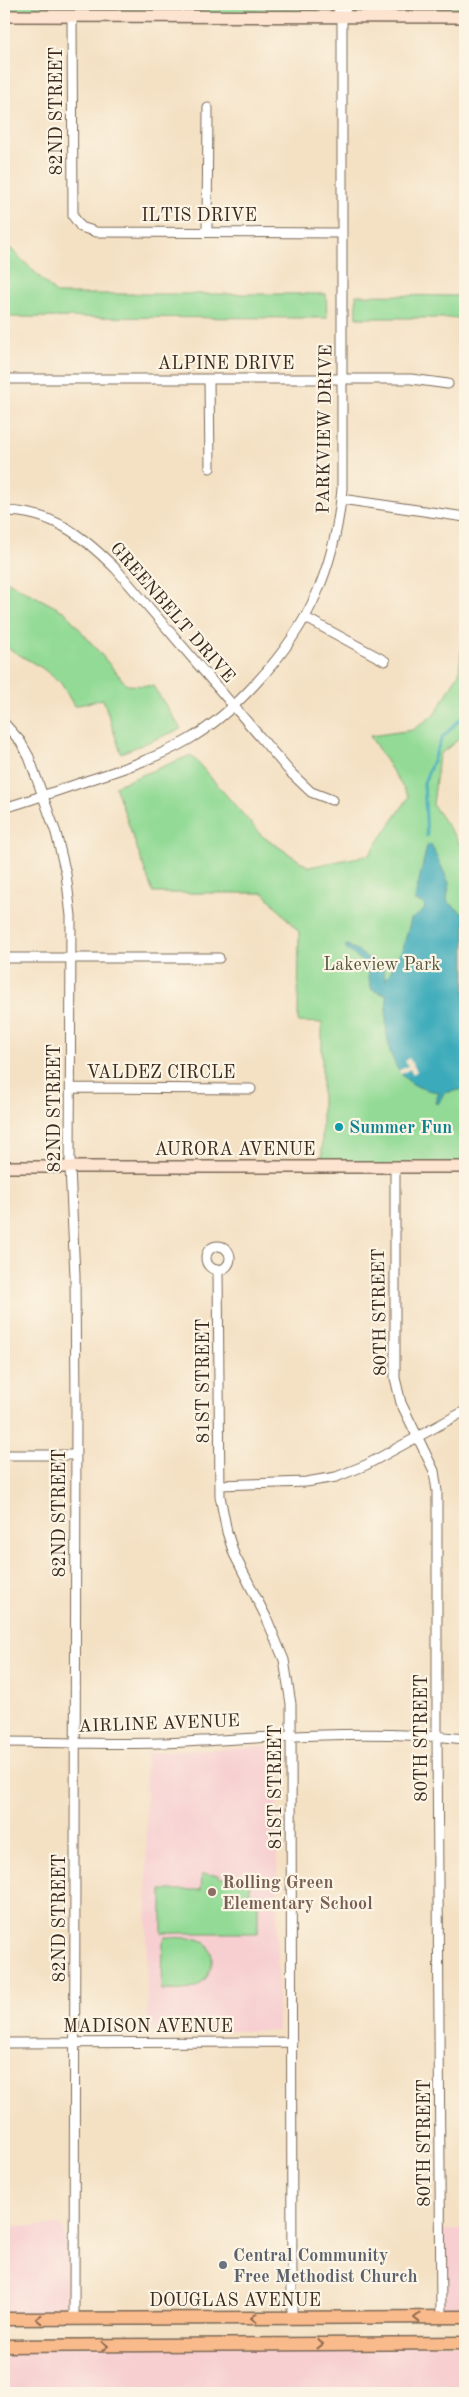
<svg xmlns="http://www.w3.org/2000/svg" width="469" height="2397" font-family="'Old Standard TT',serif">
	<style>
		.built { fill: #f7cfd1 }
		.green { fill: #92da95; stroke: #66825a }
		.water { fill: #3baaba; stroke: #3b6a6c }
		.pier { fill: #f4e1c4 }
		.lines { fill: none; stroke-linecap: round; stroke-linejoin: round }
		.stream { stroke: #3baaba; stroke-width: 3 }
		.street-casing { stroke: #7c6a58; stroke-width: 11 }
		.secondary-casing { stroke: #7c6a58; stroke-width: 14 }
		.primary-casing { stroke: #7c6a58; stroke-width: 15 }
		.street { stroke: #fff; stroke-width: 9 }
		.secondary { stroke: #fde4d1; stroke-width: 11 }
		.primary { stroke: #fabb8c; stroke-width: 12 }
		.oneway { stroke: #916b50 }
		.culture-dot { fill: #0f9aa8; stroke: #fcf5e5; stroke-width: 2 }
		.education-dot { fill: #8d6e63; stroke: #fcf5e5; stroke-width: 2 }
		.worship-dot { fill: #6b7280; stroke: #fcf5e5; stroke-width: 2 }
		.labels { text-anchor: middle; stroke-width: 4.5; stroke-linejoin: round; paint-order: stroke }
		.street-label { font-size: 18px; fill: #3b2a1e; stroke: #fcf5e5 }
		.park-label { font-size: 18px; fill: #51563c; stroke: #fcf5e5 }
		.culture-label { font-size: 18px; font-weight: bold; fill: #0d838f; stroke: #fcf5e5; text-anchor: start }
		.education-label { font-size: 18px; font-weight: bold; fill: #785e54; stroke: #fcf5e5; text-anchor: start }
		.worship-label { font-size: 18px; font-weight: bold; fill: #5b616d; stroke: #fcf5e5; text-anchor: start }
	</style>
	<rect width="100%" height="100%" fill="#fcf5e5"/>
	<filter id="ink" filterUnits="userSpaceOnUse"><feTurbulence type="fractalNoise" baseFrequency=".02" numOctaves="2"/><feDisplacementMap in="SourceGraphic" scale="10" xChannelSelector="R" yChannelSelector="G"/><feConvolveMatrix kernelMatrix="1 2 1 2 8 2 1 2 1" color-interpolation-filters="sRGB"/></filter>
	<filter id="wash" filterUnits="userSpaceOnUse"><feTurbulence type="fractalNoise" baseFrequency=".0096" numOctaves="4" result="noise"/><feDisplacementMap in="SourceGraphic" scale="20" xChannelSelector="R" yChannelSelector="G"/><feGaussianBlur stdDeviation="1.12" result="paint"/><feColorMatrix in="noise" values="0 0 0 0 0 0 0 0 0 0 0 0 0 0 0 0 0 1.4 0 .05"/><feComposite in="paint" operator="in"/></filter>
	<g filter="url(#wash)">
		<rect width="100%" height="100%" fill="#f4e1c4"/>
		<path class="built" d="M277,1745l1,286 -131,-1 -1,-277z
			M4,2226h58l11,47 1,46h-70z
			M441,2230h24v87l-24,1z
			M465,2343v50h-461v-47z"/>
		<path class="green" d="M4,4h332l6,12 6,-12h117v13l-461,-1z
			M5,243l52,51h269l1,24 -323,-1v-72z
			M356,295l109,1v22h-108z
			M4,580l61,32 62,73 26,1 28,43 -60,24 -18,-54 -29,7 -13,-23 -19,-15 -38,-22z
			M465,617v117l-26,21 -6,50 32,46v316h-143v-144l-24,-1 1,-90 -35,-39h-111l-38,-107 76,-31 71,81 47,31 60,-12 40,-58 -39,-61 43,-6 22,-16 24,-41z
			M202,1874l17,1 1,3h30v21l8,1v33h-96v-43h39z
			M166,1937c10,1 23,0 32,2 22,7 16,38 -1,47 -10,6 -24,4 -35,4l1,-48z"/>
		<path class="water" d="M431,844l18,39 -2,18 18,14v174l-21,4 -6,11 -3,-1 4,-11c-53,-5 -55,-55 -52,-97l-15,-5c-3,-8 -4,-21 -9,-28 -6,-6 -13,-8 -18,-16l3,-1 35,23 3,12 17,-32 8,-29 10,-6 4,-5 -2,-5 -8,-2v-3l12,-52z"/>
		<path class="pier" d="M409,1058l8,13 -4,3 -3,-5 -9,5 -3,-3 10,-5 -3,-5z"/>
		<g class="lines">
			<path class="stream" d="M427,836l-3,-53 18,-45 23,-24"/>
		</g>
	</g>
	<g filter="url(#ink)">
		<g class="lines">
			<g class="street-casing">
				<path id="street" d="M336,4l6,13
					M72,16l1,200 8,11 15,5 246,1
					M207,231l1,-123
					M4,379h407l37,5
					M209,379l1,89
					M341,499l124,18
					M4,511c48,0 79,25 112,58l175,204 20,19 21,8
					M306,618l79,43
					M4,723l16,18 9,16 27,76 10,41 5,42 -1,251 5,109 1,129 -2,914
					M4,808c27,-8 53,-17 79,-26 36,-12 72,-23 105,-42 26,-15 49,-36 69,-58 53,-57 78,-115 85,-193v-472l6,-13
					M4,958h215
					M71,1088l180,1
					M395,1167v211l6,25 33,68 3,20v245l4,582
					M206 1258a12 12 0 1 1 24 0a12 12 0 1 1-24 0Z
					M218,1270l2,226 7,36 7,22 32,63 18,43 7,44 1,614
					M4,1455h72
					M220,1485l86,-3 30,-5 30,-12 99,-54
					M4,1742c65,0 131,4 197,-1 89,-5 175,-11 264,-2
					M4,2043l288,-1"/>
			</g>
			<g class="secondary-casing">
				<path id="secondary" d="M4,16l461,1
					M4,1167h461"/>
			</g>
			<g class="primary-casing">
				<path id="primary" d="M4,2319l461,-2
					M4,2346l461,-3"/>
			</g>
			<use href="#street" class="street"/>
			<use href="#secondary" class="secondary"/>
			<use href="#primary" class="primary"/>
		</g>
		<defs><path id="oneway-chevron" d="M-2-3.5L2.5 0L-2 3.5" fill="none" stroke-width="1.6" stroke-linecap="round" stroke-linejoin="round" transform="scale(1.25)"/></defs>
		<g class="oneway">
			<use href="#oneway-chevron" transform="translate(254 2318) rotate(-180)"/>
			<use href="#oneway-chevron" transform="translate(417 2318) rotate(180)"/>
			<use href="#oneway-chevron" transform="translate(39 2319) rotate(180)"/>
			<use href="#oneway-chevron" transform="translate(320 2344)"/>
			<use href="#oneway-chevron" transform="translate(105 2346)"/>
		</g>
	</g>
	<circle class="culture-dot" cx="339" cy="1127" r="5"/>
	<circle class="education-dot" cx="212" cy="1892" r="5"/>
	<circle class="worship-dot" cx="223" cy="2265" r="5"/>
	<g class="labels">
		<g class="street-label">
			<text transform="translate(56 111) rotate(-90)" y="6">82ND STREET</text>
			<text x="199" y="221">ILTIS DRIVE</text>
			<text x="226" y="369">ALPINE DRIVE</text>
			<text transform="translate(324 429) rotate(-89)" y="6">PARKVIEW DRIVE</text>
			<text transform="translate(173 612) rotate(49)" y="6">GREENBELT DRIVE</text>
			<text x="161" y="1078">VALDEZ CIRCLE</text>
			<text transform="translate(54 1108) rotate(-90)" y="6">82ND STREET</text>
			<text x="235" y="1155">AURORA AVENUE</text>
			<text transform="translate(379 1312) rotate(-91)" y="6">80TH STREET</text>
			<text transform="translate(203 1381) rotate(-90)" y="6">81ST STREET</text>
			<text transform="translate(59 1513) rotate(-90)" y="6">82ND STREET</text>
			<text transform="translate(159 1723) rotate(-2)" y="6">AIRLINE AVENUE</text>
			<text transform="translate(421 1738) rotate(-90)" y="6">80TH STREET</text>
			<text transform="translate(275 1787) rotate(-90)" y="6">81ST STREET</text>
			<text transform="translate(59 1918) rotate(-90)" y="6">82ND STREET</text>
			<text x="148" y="2032">MADISON AVENUE</text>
			<text transform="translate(424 2143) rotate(-90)" y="6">80TH STREET</text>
			<text x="235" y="2306">DOUGLAS AVENUE</text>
		</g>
		<g class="park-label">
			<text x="382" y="970">Lakeview Park</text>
		</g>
		<g class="culture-label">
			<text x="349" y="1133">Summer Fun</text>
		</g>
		<g class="education-label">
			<text x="222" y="1888">Rolling Green<tspan x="222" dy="21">Elementary School</tspan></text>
		</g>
		<g class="worship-label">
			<text x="233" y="2261">Central Community<tspan x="233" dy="21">Free Methodist Church</tspan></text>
		</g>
	</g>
	<rect width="469" height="2397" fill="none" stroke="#fcf5e5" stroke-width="20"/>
</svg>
